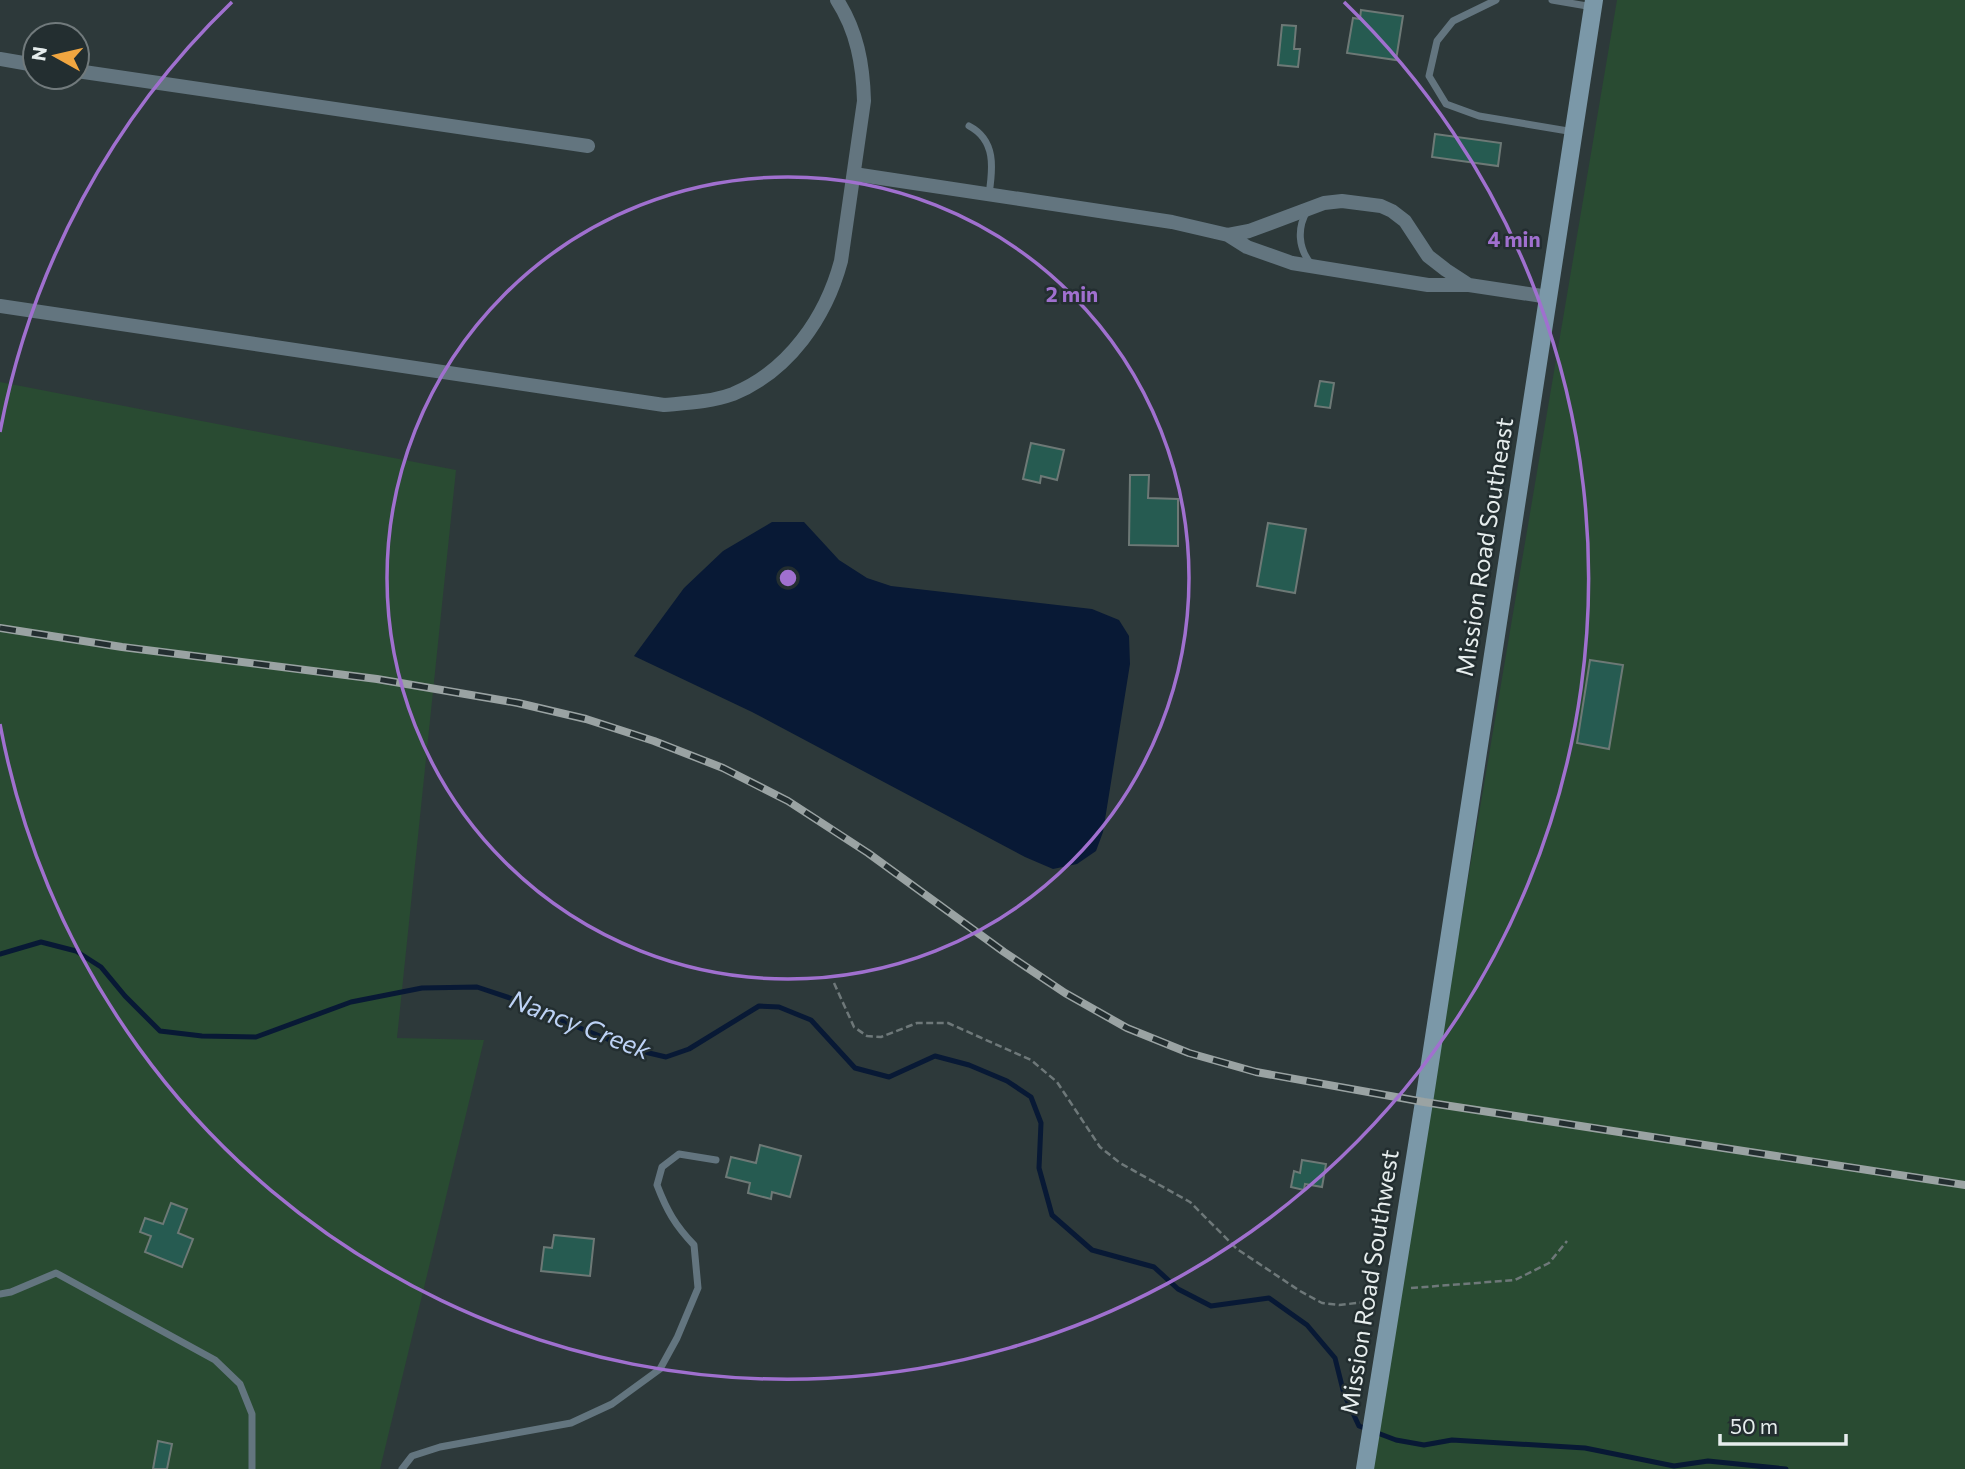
<svg xmlns="http://www.w3.org/2000/svg" width="1965" height="1469" font-family="Commissioner,sans-serif">
	<style>
		.green { fill: #294b32 }
		.water { fill: #081935 }
		.lines { fill: none; stroke-linecap: round; stroke-linejoin: round }
		.stream { stroke: #081935; stroke-width: 5 }
		.building { fill: #265b51; stroke: #6d7976; stroke-width: 2 }
		.path { stroke: #6e7879; stroke-width: 2.5; stroke-dasharray: 7 3.5; stroke-linecap: butt }
		.service { stroke: #63757f; stroke-width: 7 }
		.minor { stroke: #63757f; stroke-width: 14 }
		.secondary { stroke: #7b98a8; stroke-width: 18 }
		.rail-casing { stroke: #9aa3a3; stroke-width: 8 }
		.rail { stroke: #232e30; stroke-width: 5; stroke-dasharray: 16; stroke-linecap: butt }
		.ring { fill: none; stroke: #a070cf; stroke-width: 3.5 }
		.labels { text-anchor: middle; stroke-width: 5; stroke-linejoin: round; paint-order: stroke }
		.street-label { font-size: 24px; fill: #e6eded; stroke: #232e30 }
		.water-label { font-size: 26px; font-style: italic; fill: #bdd2f5; stroke: #232e30 }
		.centre { fill: #a070cf; stroke: #232e30; stroke-width: 3.5 }
		.ring-label { font-size: 21px; text-anchor: middle; font-weight: bold; fill: #a070cf; stroke: #232e30; stroke-width: 5; stroke-linejoin: round; paint-order: stroke }
	</style>
	<rect width="100%" height="100%" fill="#2d393a"/>
	<path class="green" d="M1617,0h348v1469h-597z
		M0,382l456,88 -59,568 87,2 -104,429h-380z"/>
	<path class="water" d="M772,522h32l35,38 28,18 24,8 201,23 27,11 10,16 1,28 -27,168 -7,19 -19,13 -24,5 -28,-12 -273,-145 -118,-56 50,-68 39,-37z"/>
	<g class="lines">
		<path class="stream" d="M0,954l41,-12 35,9 25,16 24,29 35,35 42,5 54,1 95,-35 71,-14 55,-1 51,17 42,20 62,25 34,8 23,-8 70,-43 20,1 32,13 44,48 34,9 46,-21 34,9 38,16 24,16 10,26 -2,45 13,47 40,35 62,17 24,22 33,17 58,-8 38,27 28,33 9,36 15,32 37,14 28,5 28,-5 133,8 89,18 34,-5 78,8"/>
	</g>
	<path class="building" d="M1361,10l42,6 -7,44 -49,-7 6,-35 7,1z
		M1282,25l14,1 -2,23h6l-2,18 -20,-2z
		M1435,134l66,9 -3,23 -66,-9z
		M1320,381l14,2 -4,25 -15,-2z
		M1031,443l33,7 -7,30 -16,-4 -1,7 -17,-4z
		M1130,475h19l-1,23 30,1v47l-49,-1z
		M1268,523l38,6 -11,64 -38,-7z
		M1590,660l33,5 -14,84 -32,-6z
		M760,1145l41,11 -11,41 -18,-5 -1,7 -23,-6 2,-10 -24,-6 5,-20 25,6z
		M1302,1160l24,4 -4,23 -17,-3 -1,6 -13,-3 3,-16 6,2z
		M171,1203l16,6 -9,24 15,6 -11,28 -37,-15 6,-16 -11,-4 5,-14 18,6z
		M554,1235l40,4 -4,37 -49,-5 3,-24 8,1z
		M158,1441l14,3 -5,25h-14z"/>
	<g class="lines">
		<path class="path" d="M834,983l20,44 13,9 14,1 36,-14h31l83,37 26,22 43,65 20,16 70,39 47,47 63,42 22,12 17,2 36,-4
			M1411,1288l104,-8 34,-17 18,-22"/>
		<path class="service" d="M1496,0l-43,21 -16,20 -8,35 17,28 33,12 95,16
			M1552,0l41,7
			M969,126c27,14 24,42 20,68
			M1307,211c-10,17 -9,37 4,53
			M0,1294l11,-2 45,-19 159,87 25,24 12,30v55
			M402,1469l10,-13 28,-9 131,-24 41,-19 48,-35 17,-31 21,-50 -4,-43c-19,-20 -27,-34 -37,-60l5,-18 17,-13 37,6"/>
		<path class="minor" d="M0,59l35,6
			M77,71l511,75
			M854,174l318,48 56,13 19,12 45,16 136,22h41l80,12
			M1228,235l21,-4 75,-28 18,-2 39,5 11,5 13,10 23,35 18,14 23,15
			M0,306l664,99c22,-2 47,-3 69,-11 56,-23 93,-77 108,-133l23,-160c-1,-37 -7,-70 -27,-101"/>
		<path class="secondary" d="M1365,1469l59,-367 170,-1102"/>
		<g class="rail-casing">
			<path id="rail" d="M0,628l122,19 255,32 141,24 68,16 68,22 69,27 65,33 80,52 136,99 61,41 62,35 62,25 67,19 168,30 541,83"/>
		</g>
		<use href="#rail" class="rail"/>
	</g>
	<g class="ring">
		<circle cx="788" cy="578" r="401"/>
		<path d="M0 432A801 801 0 0 1 232 2M1344 2A801 801 0 1 1 0 724"/>
	</g>
	<g class="labels">
		<g class="street-label">
			<text transform="translate(1485 547) rotate(-81)" y="8">Mission Road Southeast</text>
			<text transform="translate(1370 1282) rotate(-81)" y="8">Mission Road Southwest</text>
		</g>
		<g class="water-label">
			<text transform="translate(580 1025) rotate(21)" y="9">Nancy Creek</text>
		</g>
	</g>
	<circle cx="788" cy="578" r="10" class="centre"/>
	<g class="ring-label">
		<text x="1514" y="247">4 min</text>
		<text x="1072" y="302">2 min</text>
	</g>
	<g transform="translate(56 56) rotate(278)"><circle r="33" fill="#232e30" stroke="#717a7c" stroke-width="2"/>
	<path d="M0-5L12 26L0 18L-12 26Z" fill="#f1a640"/>
	<text y="-10" font-size="19" font-weight="bold" text-anchor="middle" fill="#e6eded">N</text>
	</g>
	<path d="M1720 1434v10h126v-10" fill="none" stroke="#e6eded" stroke-width="3.5"/>
	<text x="1730" y="1434" font-size="21" fill="#e6eded" stroke="#232e30" stroke-width="5" paint-order="stroke">50 m</text>
</svg>
